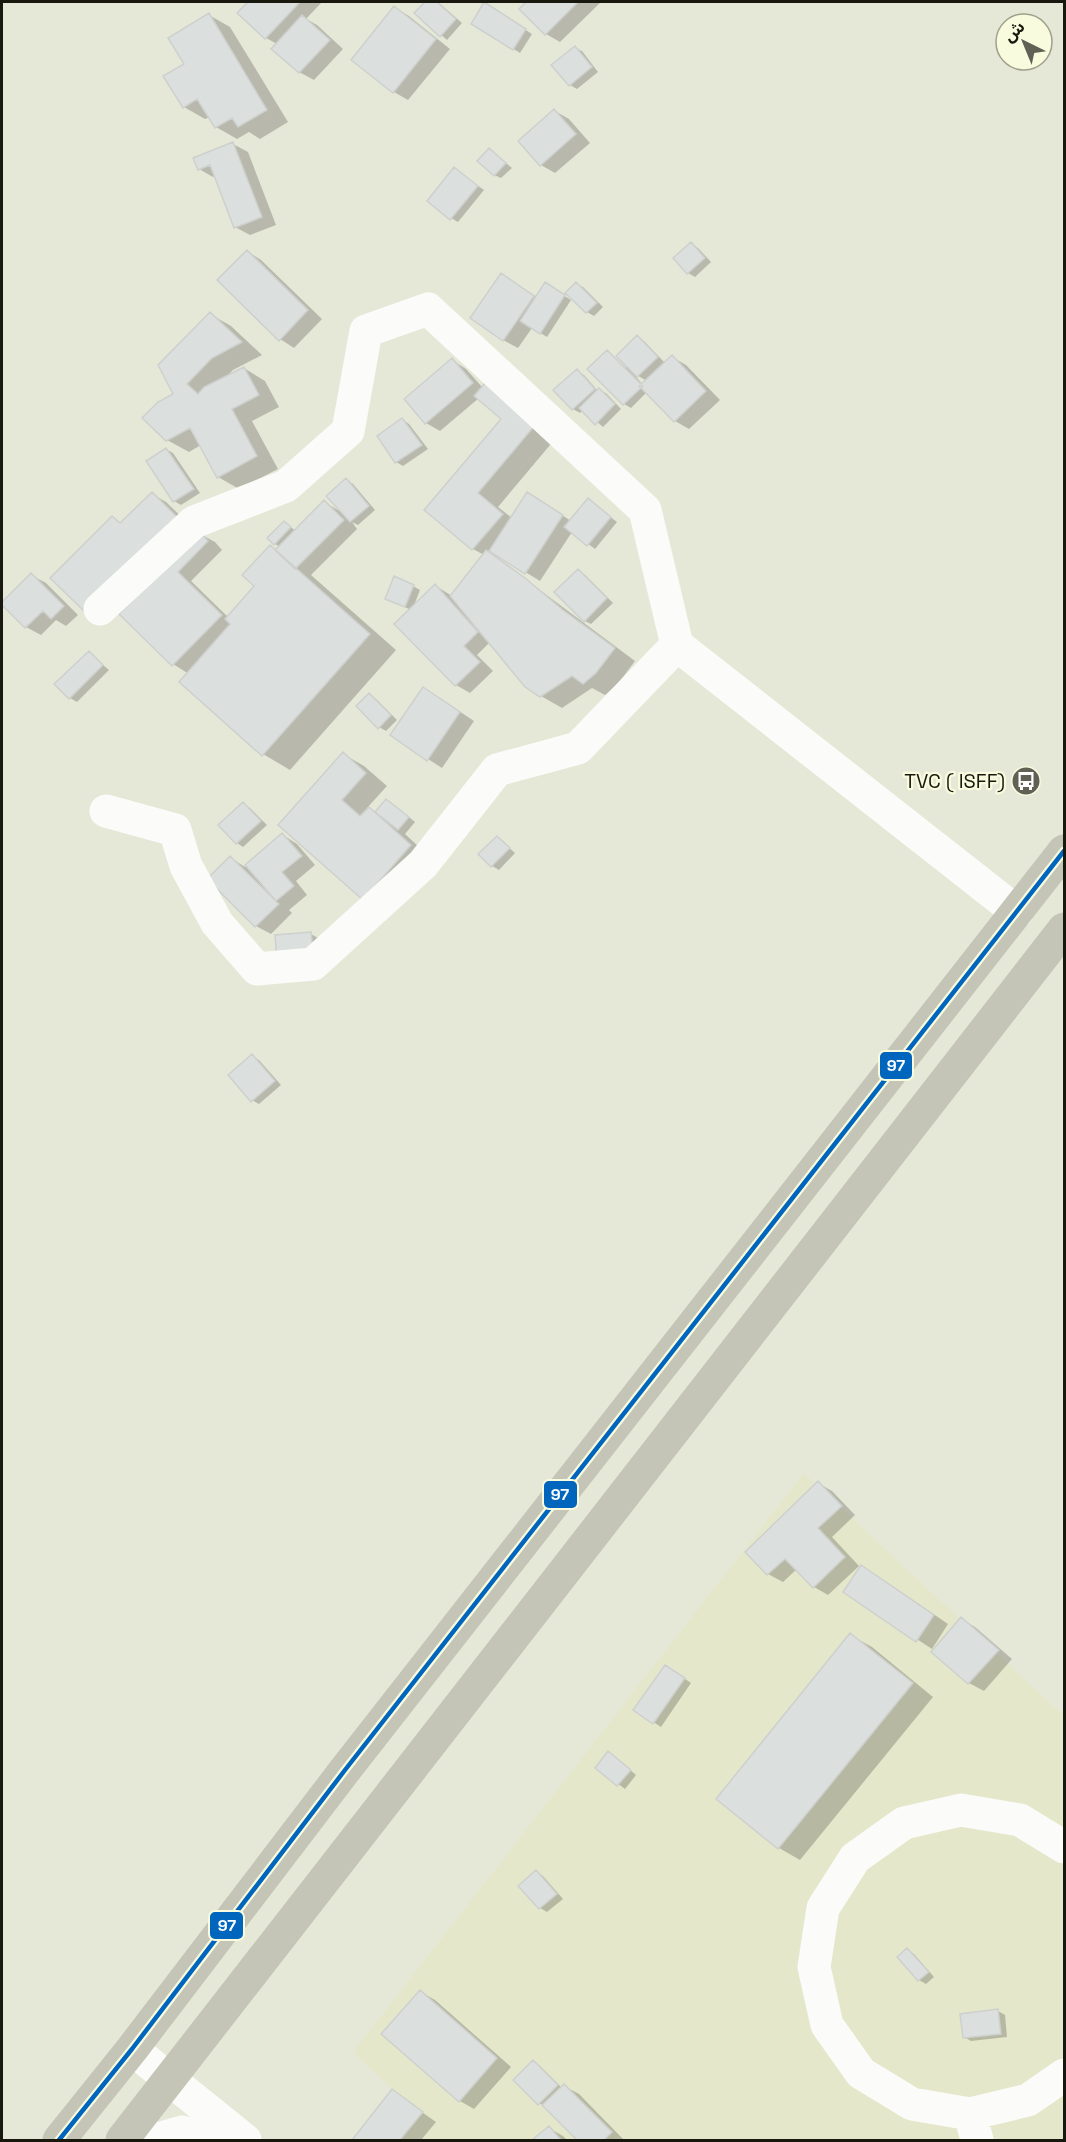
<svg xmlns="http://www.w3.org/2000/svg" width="1066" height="2142" font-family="'Space Grotesk','Noto Sans Arabic',sans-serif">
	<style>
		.built { fill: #e5e7cb }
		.shadow { fill: #0003; fill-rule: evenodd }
		.building { fill: #dbdfde; stroke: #cdd0cd; stroke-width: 1.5 }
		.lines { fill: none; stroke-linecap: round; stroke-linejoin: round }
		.minor { stroke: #fbfcf9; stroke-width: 33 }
		.highway { stroke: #c4c5b6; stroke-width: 33 }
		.bus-1-casing { stroke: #f9fbde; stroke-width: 9 }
		.bus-1 { stroke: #0065bd; stroke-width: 4.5 }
		.labels { text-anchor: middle; stroke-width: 4.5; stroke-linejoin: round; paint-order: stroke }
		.poi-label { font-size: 20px; fill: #18180e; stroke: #f9fbde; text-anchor: end }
		.line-badge { stroke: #f9fbde; stroke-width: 2 }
		.badge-label { font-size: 16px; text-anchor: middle; font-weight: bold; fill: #fff }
	</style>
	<rect width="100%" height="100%" fill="#e6e8d7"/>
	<path class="built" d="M804,1473l260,243v424h-712l40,-51 -39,-37z"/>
	<path class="shadow" d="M250,2h72l-16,17 11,6 26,24 -29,31 -15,-8 -22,-28 -11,-6 -27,-25z
		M427,2h11l24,21 -15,17 -31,-27z
		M529,2h72l-41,40 -14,-8 -25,-25z
		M485,4l47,30 -12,19 -47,-30z
		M395,8l14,8 41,33 -42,51 -14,-8z
		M209,15l21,12 58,95 -28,17 -11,-7 -12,7 -21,-12 -6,-10 -5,2 -21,-12 2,-43z
		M575,48l7,3 16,21 -21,17 -7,-4z
		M555,111l14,8 21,24 -35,30 -14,-8z
		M233,144l15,8 28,73 -26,10 -15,-8 -19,-51 -3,1 -14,-8z
		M490,150l22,18 -11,10 -7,-3z
		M454,169l30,21 -26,32 -7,-4z
		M691,244l7,4 13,14 -16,15 -7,-4z
		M247,251l14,9 61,59 -28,29 -14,-9z
		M502,275l35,22 9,-13 25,16 -24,37 -15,-9 -14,20 -15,-8z
		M576,284l7,3 20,20 -9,9 -7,-4 -20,-19z
		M210,314l21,12 31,29 -29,15 -6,6 17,-8 21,13 14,26 -27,14 26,48 -39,20 -21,-12 -17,-32 -12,7 -22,-12 8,-45z
		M637,337l7,4 21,22 7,-6 14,8 34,35 -31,29 -14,-8 -28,-29 -16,16 -7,-4 -35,-35 18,-17 19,16zM633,373l14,8 -4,4z
		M452,360l14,9 17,19 78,44 -63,75 14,11 30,-16 29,19 17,-21 29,22 -22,27 -23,-17 -32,49 -41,-25 -2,2 138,103 -18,24 -12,10 -13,-7 -30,20 -21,-12 -51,-54 -13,13 16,16 -23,22 -14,-8 -45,-75 -17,-8 19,-16 7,4 -7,18 23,-22 16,10 32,-41 -11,-6 -47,-39 77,-92 -24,-20 -39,33 -14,-8z
		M577,371l7,4 14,16 8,2 15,16 -18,18 -20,-17 -3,3 -7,-4 -17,-19z
		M403,420l6,4 19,25 -25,17 -7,-4z
		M166,449l7,4 27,40 -19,12 -7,-4z
		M346,480l7,4 22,26 -17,15 -6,-3 5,7 -46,46 85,75 -106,120 -27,-16 -74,-80 -16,-10 -52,-50 79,-80 15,8 7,8 -31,31 37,36 28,-31 24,-39 -5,-3 10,-21 11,8 28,-29 19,11z
		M152,494l14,8 26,25 -92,92 12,-101 10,5z
		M578,571l7,4 28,28 -22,21 -6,-3z
		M31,575l15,8 32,32 -12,11 -10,-6 -15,15 -15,-8 -24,-24z
		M89,653l20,17 -32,32 -7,-4z
		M369,695l7,4 21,21 -11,11 -7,-4z
		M438,697l36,24 -32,47 -14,-9z
		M343,754l21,12 23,20 -20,22 9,5 10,-12 7,3 22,18 -10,12 26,24 -46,53 -105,-86z
		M243,804l7,4 17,17 -24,22 -6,-4z
		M283,835l14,9 18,21 -19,16 11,14 -18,15 3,3 -21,21 -15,-8 -47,-47 22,-21 14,9z
		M497,837l18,16 -16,17 -7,-4z
		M311,934l7,4 2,24 -34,3z
		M252,1056l7,4 22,25 -22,19 -7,-4z
		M818,1483l14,8 23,24 -23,22 27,29 -31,29 -14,-8 -17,-18 -14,13 -15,-8 -21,-22z
		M876,1575l72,49 -16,25 -87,-57z
		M961,1619l14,8 37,32 -28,32 -15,-8 -36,-31z
		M850,1635l22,12 61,50 -133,163 -21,-12 -61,-49z
		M672,1670l19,13 -30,44 -26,-17z
		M615,1757l21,18 -11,14 -28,-21z
		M536,1872l7,4 20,23 -16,13 -7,-4z
		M907,1950l7,4 20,23 -8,7 -7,-4 -20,-23z
		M421,1992l14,8 76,67 -37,42 -14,-8z
		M998,2011l7,4 2,22 -36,4 -7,-4z
		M533,2062l7,4 22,22 2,-2 15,8 45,46h-45l-32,-32 -8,-5z
		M392,2091l44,31 -15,18h-67z
		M549,2128l14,8 4,4h-33z"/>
	<path class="building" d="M248,2h52l-35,37 -28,-26z
		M425,2h12l19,17 -16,18 -26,-24z
		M484,2l42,27 -13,21 -42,-26z
		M526,2h52l-33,33 -26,-26z
		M394,6l42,33 -43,54 -42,-33z
		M209,13l58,97 -29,17 -6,-9 -17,10 -18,-29 -14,9 -20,-32 21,-12 -16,-26z
		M302,15l28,25 -31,33 -28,-24z
		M575,46l17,21 -23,19 -18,-21z
		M554,109l22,25 -36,32 -22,-25z
		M233,142l29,75 -28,11 -24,-63 -12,5 -5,-12z
		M489,148l17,15 -12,13 -17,-15z
		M454,167l24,19 -28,34 -23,-19z
		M691,242l14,16 -18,16 -14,-16z
		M247,250l61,60 -29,31 -62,-61z
		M501,273l33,23 -31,45 -33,-23z
		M545,282l20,13 -25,39 -20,-13z
		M576,282l21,21 -11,10 -21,-20z
		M210,312l32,30 -30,16 -25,26 11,10 6,-7 40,-20 15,28 -27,14 25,47 -40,22 -27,-50 -24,13 -24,-23 16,-16 15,-8 -15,-29z
		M637,335l21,22 -21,20 -21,-21z
		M607,350l36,36 -20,19 -36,-36z
		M672,355l34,36 -32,31 -35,-36z
		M452,358l21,25 -48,41 -21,-25z
		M577,369l18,20 -23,21 -19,-20z
		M491,376l50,42 -63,75 25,21 -31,36 -48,-40 77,-91 -27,-23z
		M599,388l16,16 -20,21 -16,-17z
		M402,418l20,27 -27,18 -18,-27z
		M166,448l28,41 -21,13 -27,-41z
		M346,478l23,28 -19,16 -24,-26z
		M152,492l26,26 -93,94 -35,-34 62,-62 8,7z
		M527,492l36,23 -38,59 -36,-23z
		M588,498l23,19 -24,29 -23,-19z
		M324,500l20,20 -49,49 -20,-19z
		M284,521l7,6 -17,18 -7,-7z
		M200,532l8,9 -30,31 44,43 -50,51 -53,-52z
		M270,545l100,89 -108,122 -83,-74 51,-58 -5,-5 29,-33 -12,-11z
		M486,550l39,28 38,32 52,38 -19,25 -13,11 -11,-8 -32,21 -15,-10 -75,-91z
		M578,569l29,29 -23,24 -30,-30z
		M31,573l33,33 -13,13 -8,-8 -18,17 -23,-23v-3z
		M394,576l20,9 -9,22 -20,-8z
		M435,584l43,48 -14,14 16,16 -25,24 -61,-62z
		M89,651l14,14 -34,34 -15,-15z
		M423,687l37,25 -33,49 -37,-26z
		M369,693l22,22 -13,14 -22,-23z
		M343,752l23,21 -24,27 18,16 9,-9 42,38 -48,55 -85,-75z
		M386,799l23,18 -11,13 -23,-18z
		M243,802l18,19 -25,23 -18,-19z
		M282,833l20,23 -20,16 12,14 -18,15 -31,-36z
		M497,836l13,12 -19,19 -13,-13z
		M230,856l49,48 -24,23 -48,-48z
		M311,932l3,27 -37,3 -2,-27z
		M252,1054l23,27 -24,21 -23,-27z
		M818,1481l24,25 -24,22 27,29 -32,31 -28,-29 -18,16 -22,-23z
		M861,1565l73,50 -18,27 -73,-50z
		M961,1617l38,33 -31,34 -37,-32z
		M850,1633l63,50 -135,166 -62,-50z
		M665,1665l20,13 -32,46 -20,-14z
		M608,1751l23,19 -14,16 -22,-18z
		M536,1870l21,24 -18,15 -21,-23z
		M907,1948l22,24 -11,9 -21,-24z
		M420,1990l77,68 -38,44 -78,-68z
		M998,2009l3,25 -38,4 -3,-24z
		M533,2060l25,25 -20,20 -25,-25z
		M564,2084l48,48 -8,8h-27l-35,-35z
		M392,2089l31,23 -23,28h-48z
		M549,2126l12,14h-29z"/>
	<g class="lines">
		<path class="minor" d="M100,609l94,-87 92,-36 62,-55 18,-100 62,-22 217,201 32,135 -99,103 -81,22 -74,94 -110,100 -56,5 -40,-46 -31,-57 -11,-36 -69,-19
			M677,645l340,267
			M1064,1847l-44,-27 -59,-10 -57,13 -49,35 -32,50 -9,59 13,58 34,48 51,31 58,10 58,-14 36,-25
			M132,2049l113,91
			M970,2114l7,26
			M154,2140l28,-8 28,8"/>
		<path class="highway" d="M59,2140l73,-91 213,-279 719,-919
			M122,2140l942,-1211"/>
		<g class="bus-1-casing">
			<path id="bus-1" d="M59,2140l73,-91 213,-279 719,-919"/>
		</g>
		<use href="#bus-1" class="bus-1"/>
	</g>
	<defs>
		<g id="bus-disc" transform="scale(1.5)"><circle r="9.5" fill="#606154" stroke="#f9fbde"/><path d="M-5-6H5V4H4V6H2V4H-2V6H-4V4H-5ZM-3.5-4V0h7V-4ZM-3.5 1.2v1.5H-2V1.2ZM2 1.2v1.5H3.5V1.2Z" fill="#fff"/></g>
	</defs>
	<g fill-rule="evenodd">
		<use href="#bus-disc" x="1026" y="781"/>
	</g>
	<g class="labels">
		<g class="poi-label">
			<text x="1005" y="788">TVC ( ISFF)</text>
		</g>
	</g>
	<g class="line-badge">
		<rect x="879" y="1051" width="34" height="29" rx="6" fill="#0065bd"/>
		<rect x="543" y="1480" width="35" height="29" rx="6" fill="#0065bd"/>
		<rect x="209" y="1911" width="35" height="29" rx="6" fill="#0065bd"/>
	</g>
	<g class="badge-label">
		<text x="896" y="1071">97</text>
		<text x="560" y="1500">97</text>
		<text x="227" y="1931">97</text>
	</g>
	<rect width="1066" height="2142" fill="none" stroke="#18180e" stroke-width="6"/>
	<g transform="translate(1024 42) rotate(317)"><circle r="28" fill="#f9fbde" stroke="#9fa08b" stroke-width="1.5"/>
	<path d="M0-4.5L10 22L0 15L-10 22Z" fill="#606154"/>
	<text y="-9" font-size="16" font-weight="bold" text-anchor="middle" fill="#18180e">ش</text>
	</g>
</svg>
